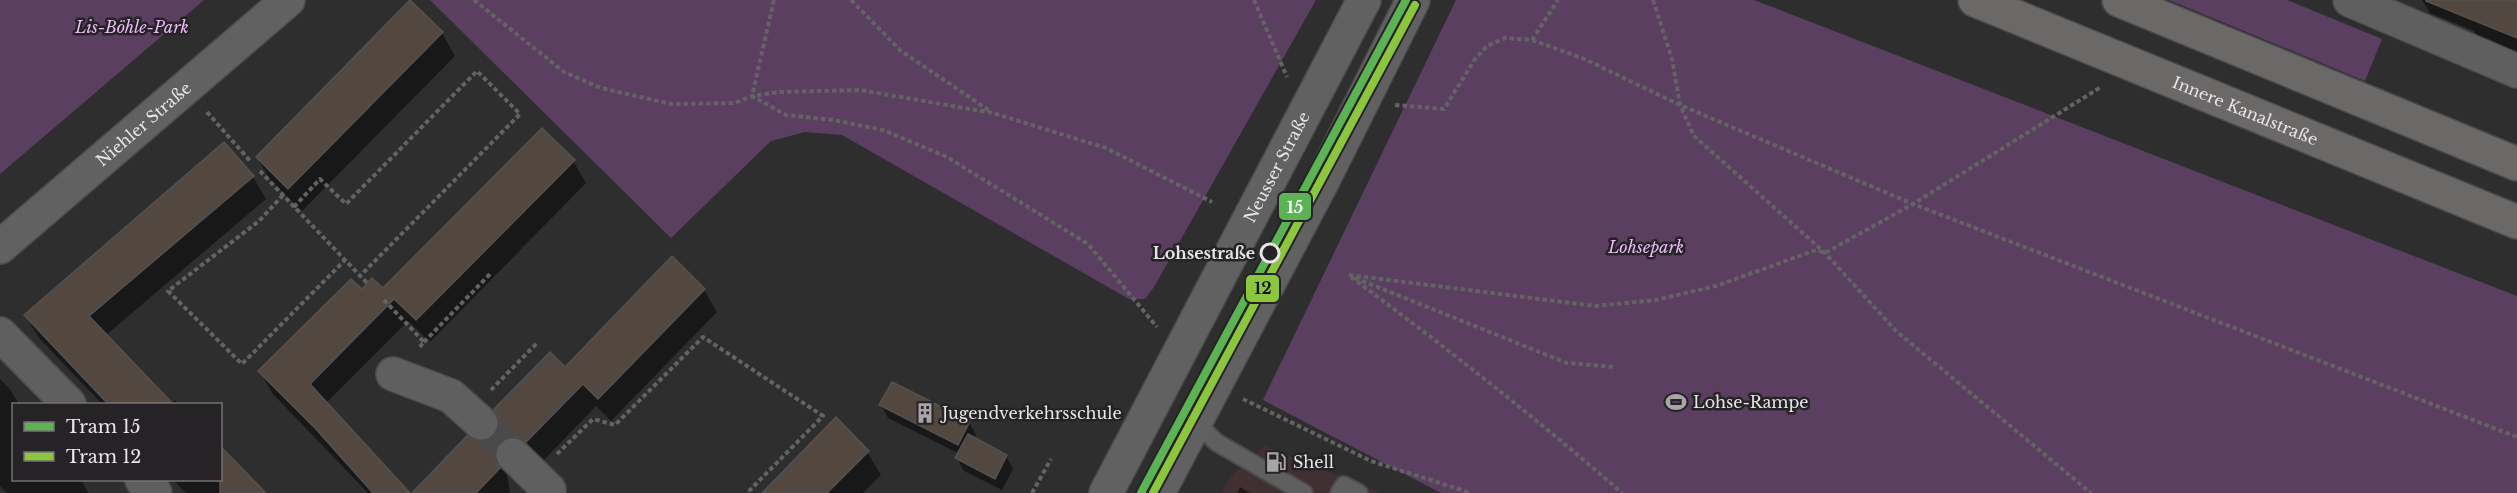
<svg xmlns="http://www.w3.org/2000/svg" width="2517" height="493" font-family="'Libre Baskerville',serif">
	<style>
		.commercial { fill: #412f32 }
		.green { fill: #5a3f61 }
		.shadow { fill: #0007 }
		.building { fill: #524840; stroke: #535252; stroke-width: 1.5 }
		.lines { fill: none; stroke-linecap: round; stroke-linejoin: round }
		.street-tunnel { stroke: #4b494b; stroke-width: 33; stroke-dasharray: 33 16; stroke-linecap: butt }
		.lane-casing { stroke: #4c4b4c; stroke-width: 20 }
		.street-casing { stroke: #4c4b4c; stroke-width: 36 }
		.secondary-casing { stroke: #4c4b4c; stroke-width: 36 }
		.primary-casing { stroke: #4c4b4c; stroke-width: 36 }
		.path { stroke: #636363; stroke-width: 4; stroke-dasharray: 4.5 3; stroke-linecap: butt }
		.lane { stroke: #605f5f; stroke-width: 16 }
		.street { stroke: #605f5f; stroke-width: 33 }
		.secondary { stroke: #626161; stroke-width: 33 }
		.primary { stroke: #6a6968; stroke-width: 33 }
		.tram-1-casing { stroke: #262326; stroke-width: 12 }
		.tram-2-casing { stroke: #262326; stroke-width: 12 }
		.tram-1 { stroke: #5bb353; stroke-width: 8 }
		.tram-2 { stroke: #8cc63f; stroke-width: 8 }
		.stop-dot { fill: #262326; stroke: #e7e5e7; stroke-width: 3 }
		.labels { text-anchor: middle; stroke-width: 5; stroke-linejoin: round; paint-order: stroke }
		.park-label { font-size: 16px; font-style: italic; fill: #ecbafa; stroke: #262326 }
		.street-label { font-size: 16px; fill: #e7e5e7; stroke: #262326 }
		.stop-label { font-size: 16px; font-weight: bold; fill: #e7e5e7; stroke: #262326; text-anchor: end }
		.poi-label { font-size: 16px; fill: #e7e5e7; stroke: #262326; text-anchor: start }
		.line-badge { stroke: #262326; stroke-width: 2 }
		.badge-label { font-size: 16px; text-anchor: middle; font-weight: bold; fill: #fff }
		.pale-badge-label { font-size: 16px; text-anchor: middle; font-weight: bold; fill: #111 }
	</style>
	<rect width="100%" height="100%" fill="#2f2e2f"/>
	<path class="commercial" d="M1265,446l116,47h-159l8,-16z"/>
	<path class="green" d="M0,0h204l-204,174z
		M430,0h886l-162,287 -9,12h-16l-287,-164 -37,-3 -34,9 -100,97z
		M1456,0h298l763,296v197h-1076l-178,-93z
		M2169,0h118l95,39 -17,42z"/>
	<path class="shadow" d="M2422,0h95v54l-39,-16 -4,-7 -44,-18z
		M442,33l13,23 -153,155 -31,-30 -14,-23z
		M573,161l13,22 -156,159 -22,-21 -82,82 82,90h-40l-95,-99 -13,-22 102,-81 21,-1z
		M253,177l13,22 -160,136 65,69 4,-4 4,4h-77l-63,-66 -14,-23z
		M704,290l13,22 -106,109 -15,-15 -56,58h-27l-6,10 3,19h-96l63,-50 11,-1 77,-73z
		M0,379l9,9 10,16h-5v76h67l8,13h-82l-7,-7z
		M881,405l88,17 7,13 -2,4 32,17 7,13 -11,21 -38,-19 -7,-13 3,-4 -72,-36z
		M867,452l14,23 -18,18h-99z
		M173,480h47l44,13h-78z
		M1240,487l10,6h-13z"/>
	<path class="building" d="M410,0l33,32 -155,157 -32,-32z
		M2426,0h91v38l-91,-37z
		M542,128l33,32 -159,160 -22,-21 -84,85 100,109h-37l-58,-65 -57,-57 93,-92 11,10 10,-11 11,10z
		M224,142l30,34 -165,140 85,89h-65l-85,-90z
		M672,256l33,33 -107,110 -15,-15 -57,58 -9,-5h-9l-8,5 -5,9v10l5,7 -24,25h-64l55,-57 11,5h9l7,-5 5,-10v-9l-5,-8 56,-57 15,15z
		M892,382l78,39 -12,24 -79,-40z
		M836,417l33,34 -42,42h-65z
		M968,434l39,21 -12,24 -40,-21z
		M220,446l46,47h-46z"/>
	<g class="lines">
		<path class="street-tunnel" d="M481,423l32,32"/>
		<g class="lane-casing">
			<path id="lane" d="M1196,422l20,20 88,51
				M1339,493l5,-8 15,8"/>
		</g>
		<g class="street-casing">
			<path id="street" d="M2350,0l167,71
				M0,334l69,70
				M393,374l58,22 30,27
				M513,455l36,35
				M142,480l13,13"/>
		</g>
		<g class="secondary-casing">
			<g id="secondary">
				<path id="s1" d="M0,247l288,-247"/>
				<path id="s2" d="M1106,493l258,-493"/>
				<path d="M1158,493l163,-309 92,-184"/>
			</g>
		</g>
		<g class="primary-casing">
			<g id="primary">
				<path id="s3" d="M1975,0l542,222"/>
				<path d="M2119,0l398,164"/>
			</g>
		</g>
		<path class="path" d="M474,0l90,72 37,16 70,16 64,-1 17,-7 28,-4 80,-2 133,23 113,35 106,54
			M774,0l-22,96 34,19 47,5 50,10 64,27 141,87 69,83
			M851,0l50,51 89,60
			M1254,0l33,77
			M1653,0l19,59 8,46 14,31 131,117 71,78 195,162
			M1532,40l26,-40
			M1395,105l49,4 31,-50 12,-13 18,-8 27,2 50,18 98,47 233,99 604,233
			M207,112l44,50
			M260,171l107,112
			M283,195l-24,26 -91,70 74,73 103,-104
			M294,207l26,-28 26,25 131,-133 43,43 -160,162
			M1349,275l246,31 61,-6 60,-14 100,-36 9,3 88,-49 188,-117
			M1351,277c93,69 184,140 271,216
			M1355,278l212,85 49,4
			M384,300l40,42 -6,7
			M424,342l67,-69
			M491,390l46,-47
			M1243,399l128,62 100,32
			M557,454l36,-35 22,6 88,-88 120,79 -76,77
			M1032,493l19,-34"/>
		<use href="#lane" class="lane"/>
		<use href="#street" class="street"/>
		<use href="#secondary" class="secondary"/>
		<use href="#primary" class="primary"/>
		<g class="tram-1-casing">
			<path id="tram-1" d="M1141,493l265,-493"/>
		</g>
		<g class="tram-2-casing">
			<path id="tram-2" d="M1153,493l262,-488"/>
		</g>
		<use href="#tram-1" class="tram-1"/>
		<use href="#tram-2" class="tram-2"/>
	</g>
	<defs>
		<g id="stadium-bare" transform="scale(1.62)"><path d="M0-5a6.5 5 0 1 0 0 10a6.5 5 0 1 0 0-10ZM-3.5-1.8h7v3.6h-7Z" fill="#a7a5a7" stroke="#262326" stroke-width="2.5" paint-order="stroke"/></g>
		<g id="building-bare" transform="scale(1.62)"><path d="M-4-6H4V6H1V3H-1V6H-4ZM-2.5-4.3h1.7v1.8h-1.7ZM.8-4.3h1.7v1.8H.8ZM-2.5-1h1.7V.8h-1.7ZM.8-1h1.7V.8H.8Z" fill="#a7a5a7" stroke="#262326" stroke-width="2.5" paint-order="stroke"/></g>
		<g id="fuel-bare" transform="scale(1.62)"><path d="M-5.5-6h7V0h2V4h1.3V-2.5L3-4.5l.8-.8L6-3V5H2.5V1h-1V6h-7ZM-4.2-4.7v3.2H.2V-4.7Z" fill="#a7a5a7" stroke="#262326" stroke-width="2.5" paint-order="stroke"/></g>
	</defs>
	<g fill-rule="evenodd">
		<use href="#stadium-bare" x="1676" y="402"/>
		<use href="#building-bare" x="925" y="413"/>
		<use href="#fuel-bare" x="1276" y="462"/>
	</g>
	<circle class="stop-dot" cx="1270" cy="253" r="9"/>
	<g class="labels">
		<g class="park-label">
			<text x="132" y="33">Lis-Böhle-Park</text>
			<text x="1646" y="253">Lohsepark</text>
		</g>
		<g class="street-label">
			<text dy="6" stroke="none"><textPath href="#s3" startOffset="292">Innere Kanalstraße</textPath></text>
			<text dy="6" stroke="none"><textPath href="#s1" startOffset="189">Niehler Straße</textPath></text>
			<text dy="6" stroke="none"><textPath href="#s2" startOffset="368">Neusser Straße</textPath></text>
		</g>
		<g class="stop-label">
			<text x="1255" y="259">Lohsestraße</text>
		</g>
		<g class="poi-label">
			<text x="1693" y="408">Lohse-Rampe</text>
			<text x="942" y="419">Jugendverkehrsschule</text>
			<text x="1293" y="468">Shell</text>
		</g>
	</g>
	<g class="line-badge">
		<rect x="1278" y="192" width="34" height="29" rx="6" fill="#5bb353"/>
		<rect x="1245" y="274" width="35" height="29" rx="6" fill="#8cc63f"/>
	</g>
	<g class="badge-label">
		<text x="1295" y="213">15</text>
	</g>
	<g class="pale-badge-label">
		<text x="1263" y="294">12</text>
	</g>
	<rect x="12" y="403" width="210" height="78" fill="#262326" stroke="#737173" stroke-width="1.5"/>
	<rect x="24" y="422" width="30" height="9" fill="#5bb353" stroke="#737173" stroke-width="1.5"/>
	<text x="66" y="433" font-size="18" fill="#e7e5e7">Tram 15</text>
	<rect x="24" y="452" width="30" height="9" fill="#8cc63f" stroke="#737173" stroke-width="1.5"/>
	<text x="66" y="463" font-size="18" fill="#e7e5e7">Tram 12</text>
</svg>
